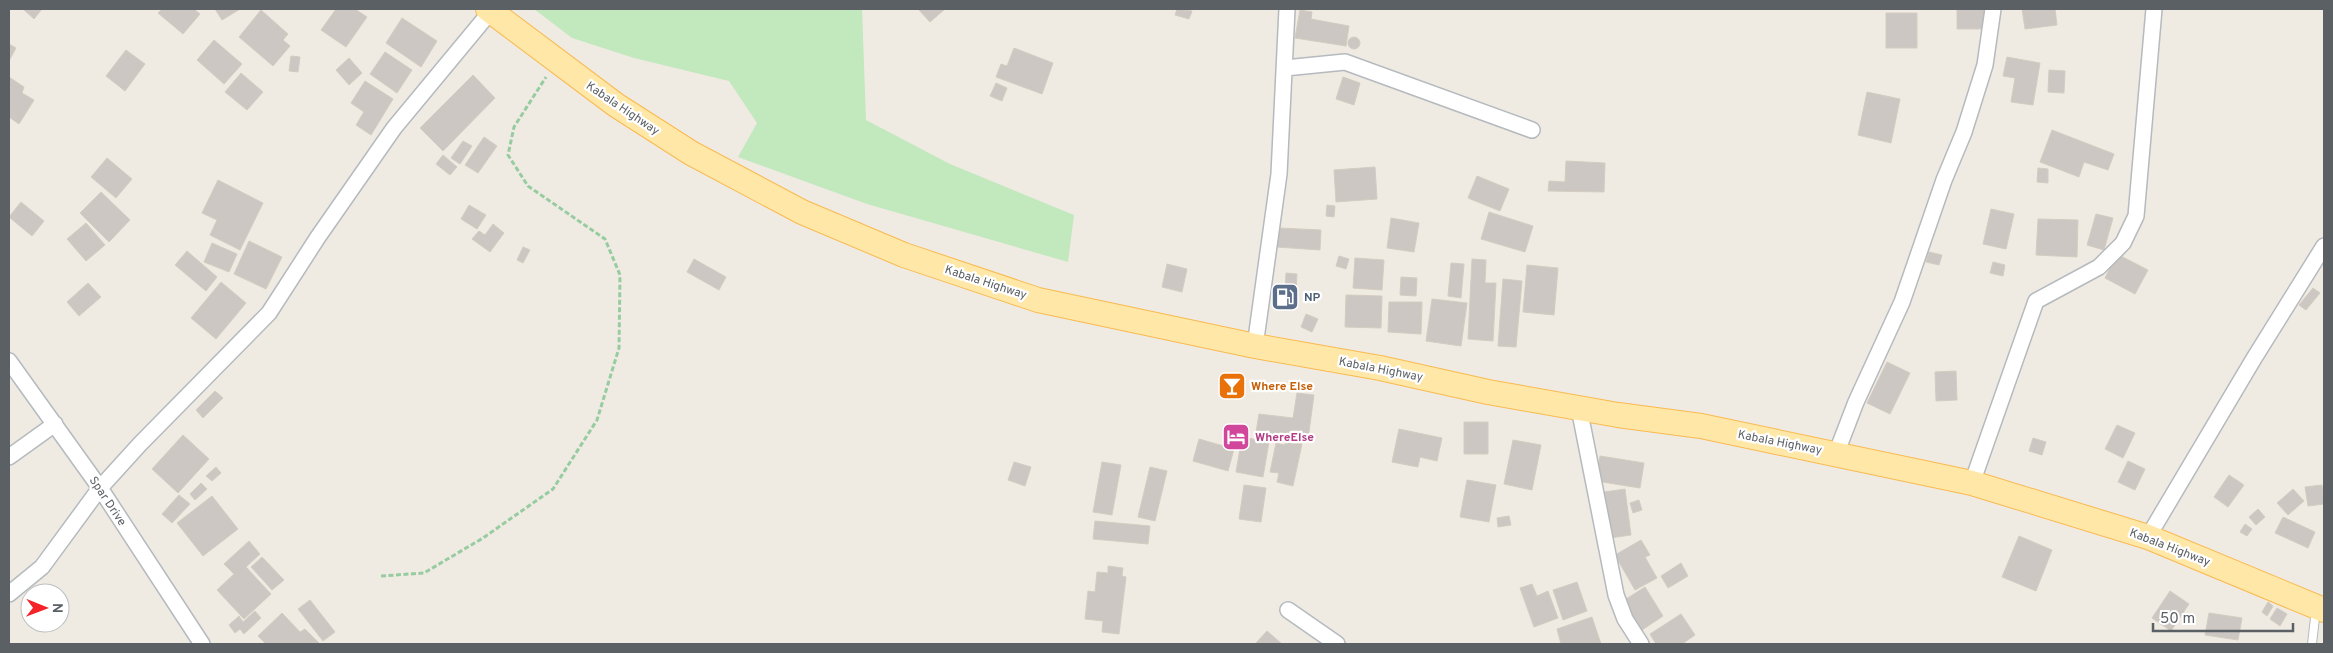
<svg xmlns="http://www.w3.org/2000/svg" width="2333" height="653" font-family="Overpass,sans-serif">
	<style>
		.green { fill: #c2e8bd }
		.building { fill: #ccc7c2; stroke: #d4ccc0 }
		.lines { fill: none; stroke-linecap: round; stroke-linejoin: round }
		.lane-casing { stroke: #b5babe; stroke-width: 10 }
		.street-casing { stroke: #b5babe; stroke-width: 18 }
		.primary-casing { stroke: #fab950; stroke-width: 26 }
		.path { stroke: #97cca1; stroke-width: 3; stroke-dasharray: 5 2.5; stroke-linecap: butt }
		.lane { stroke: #fff; stroke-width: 8 }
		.street { stroke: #fff; stroke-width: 15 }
		.primary { stroke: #ffe8a7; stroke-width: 24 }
		.labels { text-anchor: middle; stroke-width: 4.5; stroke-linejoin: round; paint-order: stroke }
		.street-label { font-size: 12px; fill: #5b6064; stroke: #fff }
		.service-label { font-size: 12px; font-weight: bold; fill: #4e5e75; stroke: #fff; text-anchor: start }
		.food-label { font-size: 12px; font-weight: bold; fill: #c56008; stroke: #fff; text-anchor: start }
		.hotel-label { font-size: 12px; font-weight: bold; fill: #b23c85; stroke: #fff; text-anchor: start }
	</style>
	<rect width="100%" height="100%" fill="#efebe3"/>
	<path class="green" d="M534,9h328l4,111 84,44 124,51 -6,47 -201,-58 -129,-47 19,-34 -28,-42 -95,-23 -62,-20z"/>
	<path class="building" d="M23,9h19l-8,10z
		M162,9h32l6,5 -17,20 -25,-21z
		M215,9h25l-18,11z
		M336,9h19l12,8 -21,30 -25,-17z
		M918,9h27l-15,13z
		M1177,9l15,2 -3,8 -14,-4z
		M1957,9h28v20h-28z
		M2022,9h33l2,16 -32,4z
		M261,10l27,24 -5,6 7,6 -17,20 -34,-29z
		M1300,10l12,2 -1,7 38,7 -3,20 -51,-8z
		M1886,13h31v35h-31z
		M402,18l35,23 -16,26 -35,-24z
		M1348 43a6 6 0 1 1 12 0a6 6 0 1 1-12 0Z
		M214,40l28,24 -18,20 -27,-24z
		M9,44l7,4 -7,13z
		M1014,48l39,15 -11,31 -46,-17 5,-13 6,2z
		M126,50l19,14 -20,27 -19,-15z
		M385,52l27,18 -15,23 -27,-19z
		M291,56l9,1 -2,15 -9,-1z
		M2007,57l33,6 -7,42 -22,-3 4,-24 -12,-2z
		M349,58l13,15 -13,12 -13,-15z
		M2049,70l16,1 -1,22 -16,-1z
		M241,73l22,19 -16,18 -22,-18z
		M473,75l22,23 -52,53 -23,-23z
		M9,77l15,10 -2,6 12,7 -15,24 -10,-7z
		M1343,77l17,6 -6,22 -18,-6z
		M365,81l28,18 -22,36 -15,-10 8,-13 -13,-9z
		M996,83l11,5 -5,13 -12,-5z
		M1867,92l33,7 -9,44 -33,-8z
		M2052,130l62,24 -6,16 -24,-8 -5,15 -39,-15z
		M484,137l13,9 -19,27 -13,-8z
		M463,141l9,5 -12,18 -9,-6z
		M443,155l14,12 -7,8 -14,-11z
		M107,158l25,21 -16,19 -25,-21z
		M1566,161l39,2 -1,29 -56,-1 1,-10 16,1z
		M1375,167l2,32 -41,3 -2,-32z
		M2038,168l10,1v14l-11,-1z
		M1477,176l32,13 -9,22 -32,-13z
		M218,180l45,23 -23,47 -30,-15 7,-15 -15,-7z
		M101,192l29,28 -21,22 -29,-29z
		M21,202l23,19 -12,15 -23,-19z
		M469,205l17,10 -9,14 -16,-10z
		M1327,205l8,1 -1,11 -8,-1z
		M1991,209l23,5 -8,35 -23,-5z
		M1489,212l44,14 -8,26 -44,-13z
		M2096,214l17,4 -9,32 -17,-5z
		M1391,218l28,5 -5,29 -27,-4z
		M2038,219l40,1 -1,37 -41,-2z
		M86,223l19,22 -19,16 -19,-22z
		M493,224l11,9 -14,19 -18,-13 7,-8 6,4z
		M1279,228l42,2 -1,20 -43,-3z
		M249,241l33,16 -16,32 -32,-15z
		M212,243l25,11 -8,18 -25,-10z
		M523,247l7,3 -7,13 -6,-3z
		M187,251l30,26 -11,14 -31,-26z
		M1929,252l13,3 -3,10 -13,-3z
		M2117,254l31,16 -13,24 -30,-16z
		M1339,256l10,3 -3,10 -10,-3z
		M1355,258l29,2 -2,30 -29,-2z
		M694,259l32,18 -7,13 -32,-18z
		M1472,259l14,1 -1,23h11l-3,58 -25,-2z
		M1993,262l12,3 -2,11 -13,-3z
		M1451,263l13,1 -3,34 -13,-2z
		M1167,264l20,5 -5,23 -20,-5z
		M1527,265l31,3 -4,47 -31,-3z
		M1286,273l11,1 -1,18 -11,-1z
		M1401,277l16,1 -1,18 -16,-1z
		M1503,279l19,2 -6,66 -18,-1z
		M221,282l25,21 -30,36 -25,-21z
		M88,283l13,14 -22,19 -12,-14z
		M2313,288l7,5 -14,17 -7,-5z
		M1346,295l36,1 -1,32 -36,-1z
		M1432,299l35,4 -6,43 -35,-5z
		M1389,302h33l-1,32 -33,-2z
		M1306,314l12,5 -6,13 -11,-5z
		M1887,362l23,11 -20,41 -23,-11z
		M1956,371l1,29 -21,1 -1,-29z
		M215,391l8,7 -20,20 -7,-8z
		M1297,393l17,2 -6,44 -52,-7 3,-18 34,4z
		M1464,422h24v32h-24z
		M2117,425l18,8 -12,25 -18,-9z
		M1399,429l43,9 -5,23 -17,-4 -2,10 -26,-5z
		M183,435l26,24 -31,34 -26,-24z
		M1242,437l27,5 -6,35 -27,-5z
		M2033,438l13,4 -4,13 -13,-4z
		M1199,439l35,10 -6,22 -35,-10z
		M1513,440l28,5 -9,45 -28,-6z
		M1286,441l16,3 -9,42 -16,-4 2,-9 -9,-1 6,-29 9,2z
		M1600,456l44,7 -4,25 -44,-7z
		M2128,461l17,8 -10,21 -17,-8z
		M1014,462l17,5 -6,19 -17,-6z
		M1102,462l19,3 -9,50 -19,-3z
		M216,467l5,6 -9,8 -6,-5z
		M1150,467l17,4 -12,50 -17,-4z
		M2229,475l15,10 -16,22 -14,-10z
		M1467,480l29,5 -7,37 -29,-5z
		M201,483l6,6 -12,11 -5,-6z
		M1244,485l22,3 -5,34 -22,-3z
		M2322,485l2,19 -16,2 -3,-19z
		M1625,489l6,46 -21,3 -6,-46z
		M2293,489l11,12 -16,14 -11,-12z
		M179,495l11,9 -18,19 -10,-9z
		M212,496l26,33 -35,27 -26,-33z
		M1639,500l3,10 -9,3 -3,-10z
		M2258,509l7,8 -9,8 -7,-8z
		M1509,516l2,9 -13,2 -1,-9z
		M2283,517l32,15 -7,16 -33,-15z
		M1095,521l55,5 -2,18 -55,-5z
		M2245,524l7,5 -5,7 -7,-4z
		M2019,536l33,14 -16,41 -34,-14z
		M1641,540l9,15 -5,2 12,21 -22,12 -20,-35z
		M249,541l11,13 -14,13 25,27 -27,25 -27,-29 17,-16 -10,-10z
		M262,557l22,23 -12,10 -21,-23z
		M1681,563l7,13 -20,12 -7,-12z
		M1108,566l15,2 -1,8 4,1 -7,57 -17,-2 1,-11 -18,-2 3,-28 7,1 2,-20 11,1z
		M1577,582l10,29 -24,9 -10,-30z
		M1532,584l5,12 11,-5 10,27 -24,9 -14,-39z
		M1645,587l18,29 -21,14 -19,-29z
		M2170,591l19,13 -18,27 -19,-13z
		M310,600l25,32 -12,9 -25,-32z
		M2268,602l5,4 -6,10 -5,-4z
		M2277,608l10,6 -7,12 -10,-7z
		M255,611l6,7 -17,16 -4,-5 -5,4 -6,-8 10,-9 4,6z
		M282,613l18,19 5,-3 14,14 -53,1 -8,-8z
		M2209,613l33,5 -4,22 -33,-5z
		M1681,614l14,21 -13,9h-26l-6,-10z
		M1592,617l9,27h-40l-4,-15z
		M1267,631l15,13h-27z"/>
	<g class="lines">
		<g class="lane-casing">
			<path id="lane" d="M2312,644l4,-35"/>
		</g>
		<g class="street-casing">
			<path id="street" d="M1285,68l60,-6 187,68
				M1255,346l24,-172 8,-165
				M9,361l91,127 102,156
				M1579,408l37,187 9,24 16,25
				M1836,454l20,-52 46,-100 42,-122 20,-48 21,-67 8,-56
				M9,457l46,-33
				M1972,483l64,-182 63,-34 24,-24 13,-27 18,-207
				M2148,537l105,-177 71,-114
				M9,594l33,-27 58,-79 40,-44 129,-131 49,-76 76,-109 97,-117
				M1288,610l49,34"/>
		</g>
		<g class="primary-casing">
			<path id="primary" d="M488,9l128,96 75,48 111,59 102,43 134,45 217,46 125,22 108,24 130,23 83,11 271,57 176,54 176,73"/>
		</g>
		<path class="path" d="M381,576l43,-3 59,-35 70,-49 44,-69 22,-72 1,-73 -15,-36 -77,-53 -20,-31 6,-28 32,-50"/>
		<use href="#lane" class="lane"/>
		<use href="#street" class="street"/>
		<use href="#primary" class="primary"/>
	</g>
	<defs>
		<g id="fuel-square" transform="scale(1.4375)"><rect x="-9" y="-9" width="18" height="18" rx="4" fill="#5c6f8a" stroke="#fff"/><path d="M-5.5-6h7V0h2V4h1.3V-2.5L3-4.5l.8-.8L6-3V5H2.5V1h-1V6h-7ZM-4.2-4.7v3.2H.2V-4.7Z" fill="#fff"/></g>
		<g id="bar-square" transform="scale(1.4375)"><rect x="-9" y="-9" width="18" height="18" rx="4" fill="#e8710a" stroke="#fff"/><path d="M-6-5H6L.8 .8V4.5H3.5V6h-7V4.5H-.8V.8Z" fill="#fff"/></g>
		<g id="hotel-square" transform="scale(1.4375)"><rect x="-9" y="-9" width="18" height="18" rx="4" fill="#d1479c" stroke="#fff"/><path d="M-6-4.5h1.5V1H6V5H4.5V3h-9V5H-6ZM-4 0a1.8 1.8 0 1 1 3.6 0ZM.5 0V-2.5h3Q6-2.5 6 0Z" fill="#fff"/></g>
	</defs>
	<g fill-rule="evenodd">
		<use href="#fuel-square" x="1285" y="297"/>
		<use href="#bar-square" x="1232" y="386"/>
		<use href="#hotel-square" x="1236" y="437"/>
	</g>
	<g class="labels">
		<g class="street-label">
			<text transform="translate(623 108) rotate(34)" y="4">Kabala Highway</text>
			<text transform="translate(986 282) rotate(18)" y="4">Kabala Highway</text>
			<text transform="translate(1381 369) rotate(11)" y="4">Kabala Highway</text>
			<text transform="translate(1780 442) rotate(11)" y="4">Kabala Highway</text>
			<text transform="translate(108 501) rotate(56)" y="4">Spar Drive</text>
			<text transform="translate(2170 547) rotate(21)" y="4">Kabala Highway</text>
		</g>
		<g class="service-label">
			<text x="1304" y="301">NP</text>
		</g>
		<g class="food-label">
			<text x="1251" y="390">Where Else</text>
		</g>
		<g class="hotel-label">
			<text x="1255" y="441">WhereElse</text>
		</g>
	</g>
	<rect width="2333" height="653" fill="none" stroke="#5b6064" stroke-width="20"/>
	<g transform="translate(45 608) rotate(91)"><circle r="24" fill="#ffffff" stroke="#bdbfc1"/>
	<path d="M0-4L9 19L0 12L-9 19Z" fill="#f42329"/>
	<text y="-8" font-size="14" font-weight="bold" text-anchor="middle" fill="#5b6064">N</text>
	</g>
	<path d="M2153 623v8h140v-8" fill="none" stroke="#5b6064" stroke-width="2.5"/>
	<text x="2160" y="623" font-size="15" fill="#5b6064" stroke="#ffffff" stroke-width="4" paint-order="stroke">50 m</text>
</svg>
